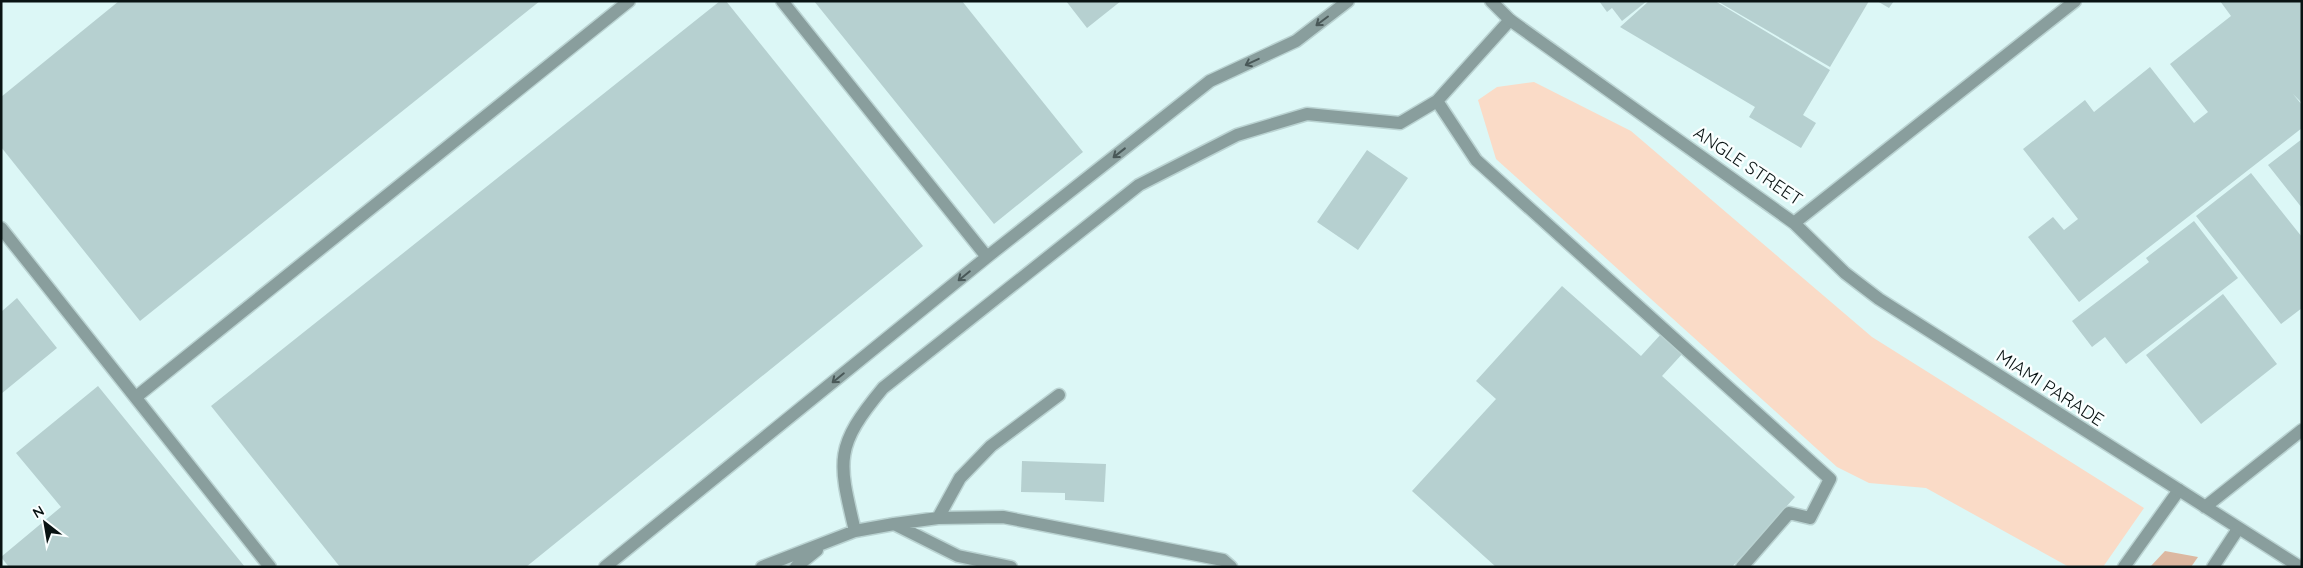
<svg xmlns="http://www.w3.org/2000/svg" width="2303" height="568" font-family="Quicksand,sans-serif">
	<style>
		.green { fill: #fadbc7 }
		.forest { fill: #dcb8a1 }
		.building { fill: #b6d0d0 }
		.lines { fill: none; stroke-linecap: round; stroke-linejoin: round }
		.lane-casing { stroke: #bad3d2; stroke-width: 15 }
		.street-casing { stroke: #bad3d2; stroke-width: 15 }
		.lane { stroke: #899e9d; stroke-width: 12 }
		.street { stroke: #899e9d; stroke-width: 12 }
		.oneway { stroke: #495858 }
		.labels { text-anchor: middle; stroke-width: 5; stroke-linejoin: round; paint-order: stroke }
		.street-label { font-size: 18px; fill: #091313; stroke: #faffff }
	</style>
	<rect width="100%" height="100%" fill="#dcf7f6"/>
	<path class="green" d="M1534,82l97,49 241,206 272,171 -41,59h-34l-143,-79 -57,-5 -32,-16 -341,-308 -18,-59 19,-13z"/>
	<path class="forest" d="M2165,551l33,6 -7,10h-41z"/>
	<path class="building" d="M119,1h421l-400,320 -139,-174v-50z
		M720,1h6l197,245 -397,321h-186l-129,-161z
		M814,1h148l121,151 -89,72z
		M1066,1h55l-34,27z
		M1599,1h48l-25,20 -10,-13 -5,4z
		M1649,1h66l115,69 -27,45 13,8 -15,25 -52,-31 6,-10 -135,-80z
		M1717,1h152l-39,66z
		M1877,1h17l-5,7z
		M2220,1h82v102l-9,-9 9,11v23l-223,174 -51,-65 25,-20 11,13 14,-11 -55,-70 62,-49 9,12 56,-45 44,56 14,-11 -38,-48 61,-48z
		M2302,139v69l-34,-43z
		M1367,150l41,28 -50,72 -41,-28z
		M2251,173l51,64v71l-21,16 -85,-108z
		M2194,221l44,57 -112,86 -21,-27 -13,10 -20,-26 77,-59 -3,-4z
		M1562,286l79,70 21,-23 22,19 -22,24 133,121 -63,70h-236l-84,-76 84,-92 -20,-18z
		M2223,294l54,70 -76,60 -55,-69z
		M17,298l40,50 -56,46v-82z
		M98,386l147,181h-236l-8,-10 60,-50 -45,-54z
		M1022,461l84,3 -2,38 -39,-2v-7l-44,-1z"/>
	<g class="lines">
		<g class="lane-casing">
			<path id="lane" d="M782,1l205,256
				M1437,101l39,59 354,319 -20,39 -21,-5 -47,54
				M1,228l269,339
				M136,397l493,-396
				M938,518l22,-40 31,-32 68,-51
				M894,524l64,32 53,11
				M855,531c-17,-71 -21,-84 28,-143l256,-203 98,-50 70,-21 93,9 37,-22 73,-81
				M605,567l382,-310 223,-176 86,-40 52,-40
				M762,567l93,-36 39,-7 44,-6 65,-1 220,43 8,7
				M796,567l21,-17
				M2124,567l55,-77
				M2213,567l25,-38"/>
		</g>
		<g class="street-casing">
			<path id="street" d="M1491,1l19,19 284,203 51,50 34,26 421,268
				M1794,223l281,-222
				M2205,507l97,-77"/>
		</g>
		<use href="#lane" class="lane"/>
		<use href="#street" class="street"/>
	</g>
	<defs><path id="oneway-shaft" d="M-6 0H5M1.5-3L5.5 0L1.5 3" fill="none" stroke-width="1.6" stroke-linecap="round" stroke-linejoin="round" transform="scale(1.25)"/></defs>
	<g class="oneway">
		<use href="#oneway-shaft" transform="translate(1322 21) rotate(143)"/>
		<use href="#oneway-shaft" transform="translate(1252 62) rotate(155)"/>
		<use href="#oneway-shaft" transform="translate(1119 153) rotate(142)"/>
		<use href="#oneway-shaft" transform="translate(964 276) rotate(141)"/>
		<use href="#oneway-shaft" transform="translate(838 378) rotate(141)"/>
	</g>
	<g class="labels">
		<g class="street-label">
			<text transform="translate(1748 166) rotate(34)" y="6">ANGLE STREET</text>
			<text transform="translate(2050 388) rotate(33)" y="6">MIAMI PARADE</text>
		</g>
	</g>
	<rect width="2303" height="568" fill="none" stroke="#091313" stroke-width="5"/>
	<g transform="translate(45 523) rotate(329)" stroke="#faffff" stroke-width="4" paint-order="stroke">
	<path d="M0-4L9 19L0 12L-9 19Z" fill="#091313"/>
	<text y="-8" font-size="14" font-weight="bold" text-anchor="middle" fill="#091313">N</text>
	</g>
</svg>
